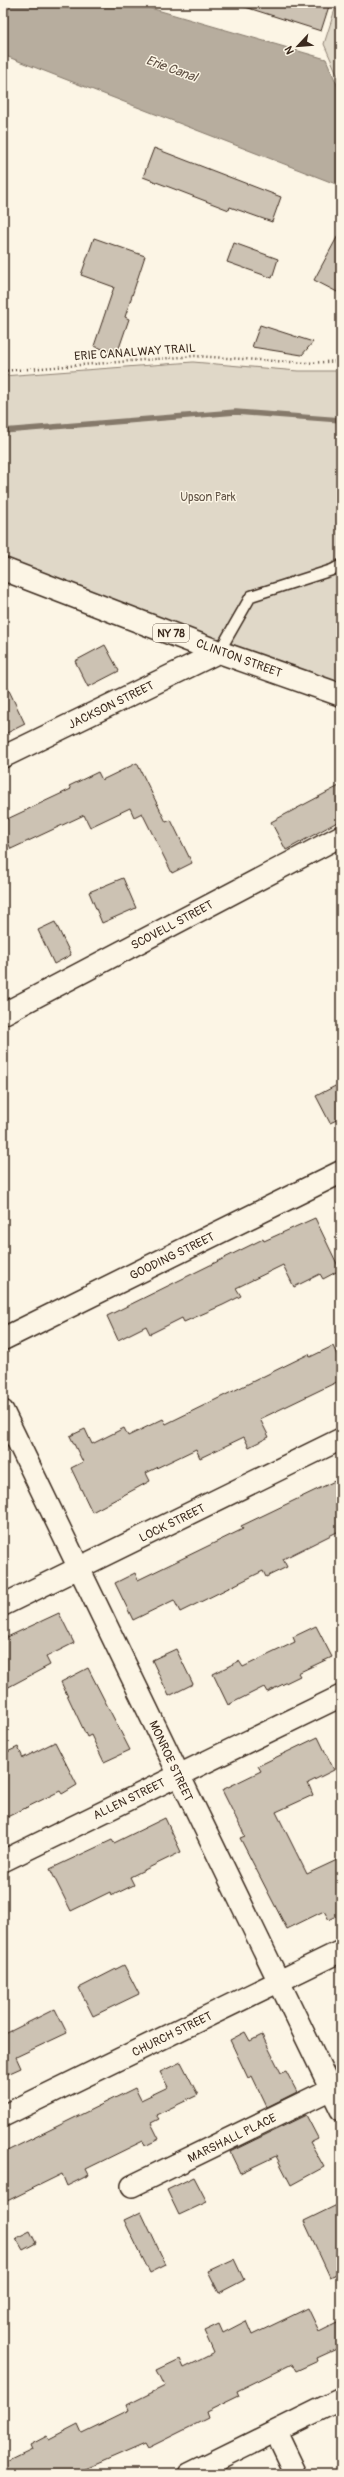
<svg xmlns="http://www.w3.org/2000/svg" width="344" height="2477" font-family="Pangolin,sans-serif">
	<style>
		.green { fill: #e0d8c8; stroke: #8e8173 }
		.water { fill: #b7ad9e; stroke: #85796b }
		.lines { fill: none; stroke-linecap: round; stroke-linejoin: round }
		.stream { stroke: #85796b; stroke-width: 5.5 }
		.building { fill: #ccc2b3; stroke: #3b2a1e }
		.service-casing { stroke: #3b2a1e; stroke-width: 13 }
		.minor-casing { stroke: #3b2a1e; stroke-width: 24 }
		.tertiary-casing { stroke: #3b2a1e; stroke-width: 25 }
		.primary-casing { stroke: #3b2a1e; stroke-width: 25 }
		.path { stroke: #3b2a1e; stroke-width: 2.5; stroke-dasharray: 1 3; stroke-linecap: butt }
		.service { stroke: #fcf5e5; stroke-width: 10 }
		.minor { stroke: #fcf5e5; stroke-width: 21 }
		.tertiary { stroke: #fcf5e5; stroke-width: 22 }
		.primary { stroke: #fcf5e5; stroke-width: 22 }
		.labels { text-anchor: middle; stroke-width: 3; stroke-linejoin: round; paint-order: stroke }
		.shield { fill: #fcf5e5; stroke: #75675a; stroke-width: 1 }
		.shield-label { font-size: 11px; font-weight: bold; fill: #3b2a1e }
		.street-label { font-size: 12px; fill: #3b2a1e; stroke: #fcf5e5 }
		.park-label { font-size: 12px; fill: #645648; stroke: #fcf5e5 }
		.water-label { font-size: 13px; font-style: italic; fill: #605144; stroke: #fcf5e5 }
	</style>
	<rect width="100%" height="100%" fill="#fcf5e5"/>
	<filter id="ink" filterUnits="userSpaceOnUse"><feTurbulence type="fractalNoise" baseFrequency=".025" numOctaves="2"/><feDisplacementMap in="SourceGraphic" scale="8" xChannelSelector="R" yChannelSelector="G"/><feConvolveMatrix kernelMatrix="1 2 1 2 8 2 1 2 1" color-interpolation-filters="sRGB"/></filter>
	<g filter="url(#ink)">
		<path class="green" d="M337,3h4v80l-17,-39z
			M193,362l105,9h43v315l-338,-121v-189z"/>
		<path class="water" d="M3,3h130l193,56 15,35v92l-338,-131z"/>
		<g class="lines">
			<path class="stream" d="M3,431l233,-19 105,8"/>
		</g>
		<path class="building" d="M242,3h88l-9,28 -79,-25z
			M154,148l127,49 -9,25 -42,-15 -1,3 -86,-33z
			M341,230v64l-27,-14z
			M94,238l51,18 -20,61 4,2 -12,35 -23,-8 20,-59 -33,-12z
			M234,243l44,16 -6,19 -45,-16z
			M260,325l53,17 -11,13 -50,-8z
			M105,645l14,26 -31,16 -13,-26z
			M3,678l22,46 -22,11z
			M137,763l29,59 5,-2 21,43 -20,10 -30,-60 -8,4 -4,-9 -40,19 -6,-12 -73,34 -8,-17v-11l68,-32 -2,-3 29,-14 4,8z
			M341,785v35l-55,30 -15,-28z
			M123,878l13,30 -34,15 -13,-31z
			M55,922l16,33 -17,9 -16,-34z
			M341,1083v35l-11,5 -14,-27z
			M315,1218l25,52 -17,9 -3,-5 -26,13 -11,-22 -47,23 5,8 -18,9 -39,17 -2,-4 -32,16 -4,-8 -28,14 -11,-24 156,-77 1,2z
			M333,1346l8,18v16l-81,39 9,18 -20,10 -5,-10 -44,21 -4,-9 -50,24 4,8 -58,31 -21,-44 12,-6 -13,-26 15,-7 7,15 32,-16 4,8 35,-17 3,5 143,-70 1,3z
			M341,1478v52l-58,29 4,8 -21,10 -3,-6 -83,41 -6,-12 -41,20 -18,-37 20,-10 3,7 105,-51 -2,-3z
			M59,1613l15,30 -28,14 4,8 -47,25v-51z
			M316,1626l16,31 -34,16 2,3 -33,16 -3,-5 -36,18 -15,-31 26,-13 4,6 52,-25 -2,-5z
			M176,1649l17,35 -24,12 -17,-36z
			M88,1668l42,82 -26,12 -13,-27 -4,2 -26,-55z
			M318,1737l16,33 -26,13 5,12 -37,17 31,62 30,-14 4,9v45l-12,6 -5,-9 -37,18 -47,-91 5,-2 -23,-46 39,-19 -3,-5z
			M55,1742l22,43 -15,9 -2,-3 -57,28v-65l15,-7 5,11z
			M165,1818l16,34 -51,25 4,8 -23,11 -1,-4 -39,19 -21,-42 62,-29 2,3z
			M124,1965l15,29 -46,22 -14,-28z
			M55,2009l12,24 -51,24 5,11 -18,8v-46l2,4z
			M245,2032l5,9 12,-6 19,38 5,-2 11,21 -30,15 -15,-31 -4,2 -18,-38z
			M181,2062l17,33 -42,20 3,4 -8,4 8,16 -14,7 -2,-5 -57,28 3,6 -22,11 -5,-12 -59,29v-50l132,-65 6,12 27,-13 -8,-15z
			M306,2115l12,23 -8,4 14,25 -33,18 -15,-29 -36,17 -10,-21z
			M194,2177l13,25 -28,13 -12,-25z
			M341,2203v69l-11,5 -26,-56z
			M141,2212l25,53 -16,8 -26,-53z
			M30,2231l6,12 -13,7 -7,-12z
			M234,2259l10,21 -25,13 -11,-22z
			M308,2308l11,23 22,-11v27l-24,11 1,3 -22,10 -4,-7 -55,27 2,5 -33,16 2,6 -60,30 -3,-5 -71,31h-71v-10l29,-14 -2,-5 17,-9 2,3 29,-15 4,9 47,-23 -2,-5 38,-19 -8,-16 23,-11 4,9 30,-15 -10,-22 15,-7 4,9 23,-12 6,14z"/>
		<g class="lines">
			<g class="service-casing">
				<path id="service" d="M219,652l32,-56 81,-26 9,-5"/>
			</g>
			<g class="minor-casing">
				<path id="minor" d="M3,757l216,-105
					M3,1014l338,-178
					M3,1411l338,699
					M3,1605l338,-166
					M3,1861l338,-165
					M3,2116l338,-165
					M132,2186l199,-97
					M276,2432l20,42
					M189,2474l152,-75"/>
			</g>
			<g class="tertiary-casing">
				<path id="tertiary" d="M3,1339l338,-167"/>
			</g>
			<g class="primary-casing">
				<path id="primary" d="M3,569l216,83 122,43"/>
			</g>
			<path class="path" d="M3,371l192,-15 113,7 33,-2"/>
			<use href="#service" class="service"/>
			<use href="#minor" class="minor"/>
			<use href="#tertiary" class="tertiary"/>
			<use href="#primary" class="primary"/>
		</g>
	</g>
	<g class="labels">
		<rect class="shield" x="153" y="624" width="36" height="18" rx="3"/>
		<g class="shield-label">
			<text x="171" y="637">NY 78</text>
		</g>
		<g class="street-label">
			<text transform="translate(135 352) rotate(-4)" y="4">ERIE CANALWAY TRAIL</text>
			<text transform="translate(239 658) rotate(20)" y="4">CLINTON STREET</text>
			<text transform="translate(111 705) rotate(-26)" y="4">JACKSON STREET</text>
			<text transform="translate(172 925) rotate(-28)" y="4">SCOVELL STREET</text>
			<text transform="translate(172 1256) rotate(-26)" y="4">GOODING STREET</text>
			<text transform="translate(172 1523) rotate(-26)" y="4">LOCK STREET</text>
			<text transform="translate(171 1761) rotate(65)" y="4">MONROE STREET</text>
			<text transform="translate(129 1799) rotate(-26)" y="4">ALLEN STREET</text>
			<text transform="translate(172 2034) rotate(-26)" y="4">CHURCH STREET</text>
			<text transform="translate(232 2138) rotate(-26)" y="4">MARSHALL PLACE</text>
		</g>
		<g class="park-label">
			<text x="208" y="501">Upson Park</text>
		</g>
		<g class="water-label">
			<text transform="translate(172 68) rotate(20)" y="5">Erie Canal</text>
		</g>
	</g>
	<rect width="344" height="2477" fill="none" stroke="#fcf5e5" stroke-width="16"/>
	<rect x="8" y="8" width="328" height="2461" fill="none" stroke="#3b2a1e" stroke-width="1.5" filter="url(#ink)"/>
	<g transform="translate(298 46) rotate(244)" stroke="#fcf5e5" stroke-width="3" paint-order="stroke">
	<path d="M0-3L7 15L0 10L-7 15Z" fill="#3b2a1e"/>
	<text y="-6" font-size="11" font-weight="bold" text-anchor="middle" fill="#3b2a1e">N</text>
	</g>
</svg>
